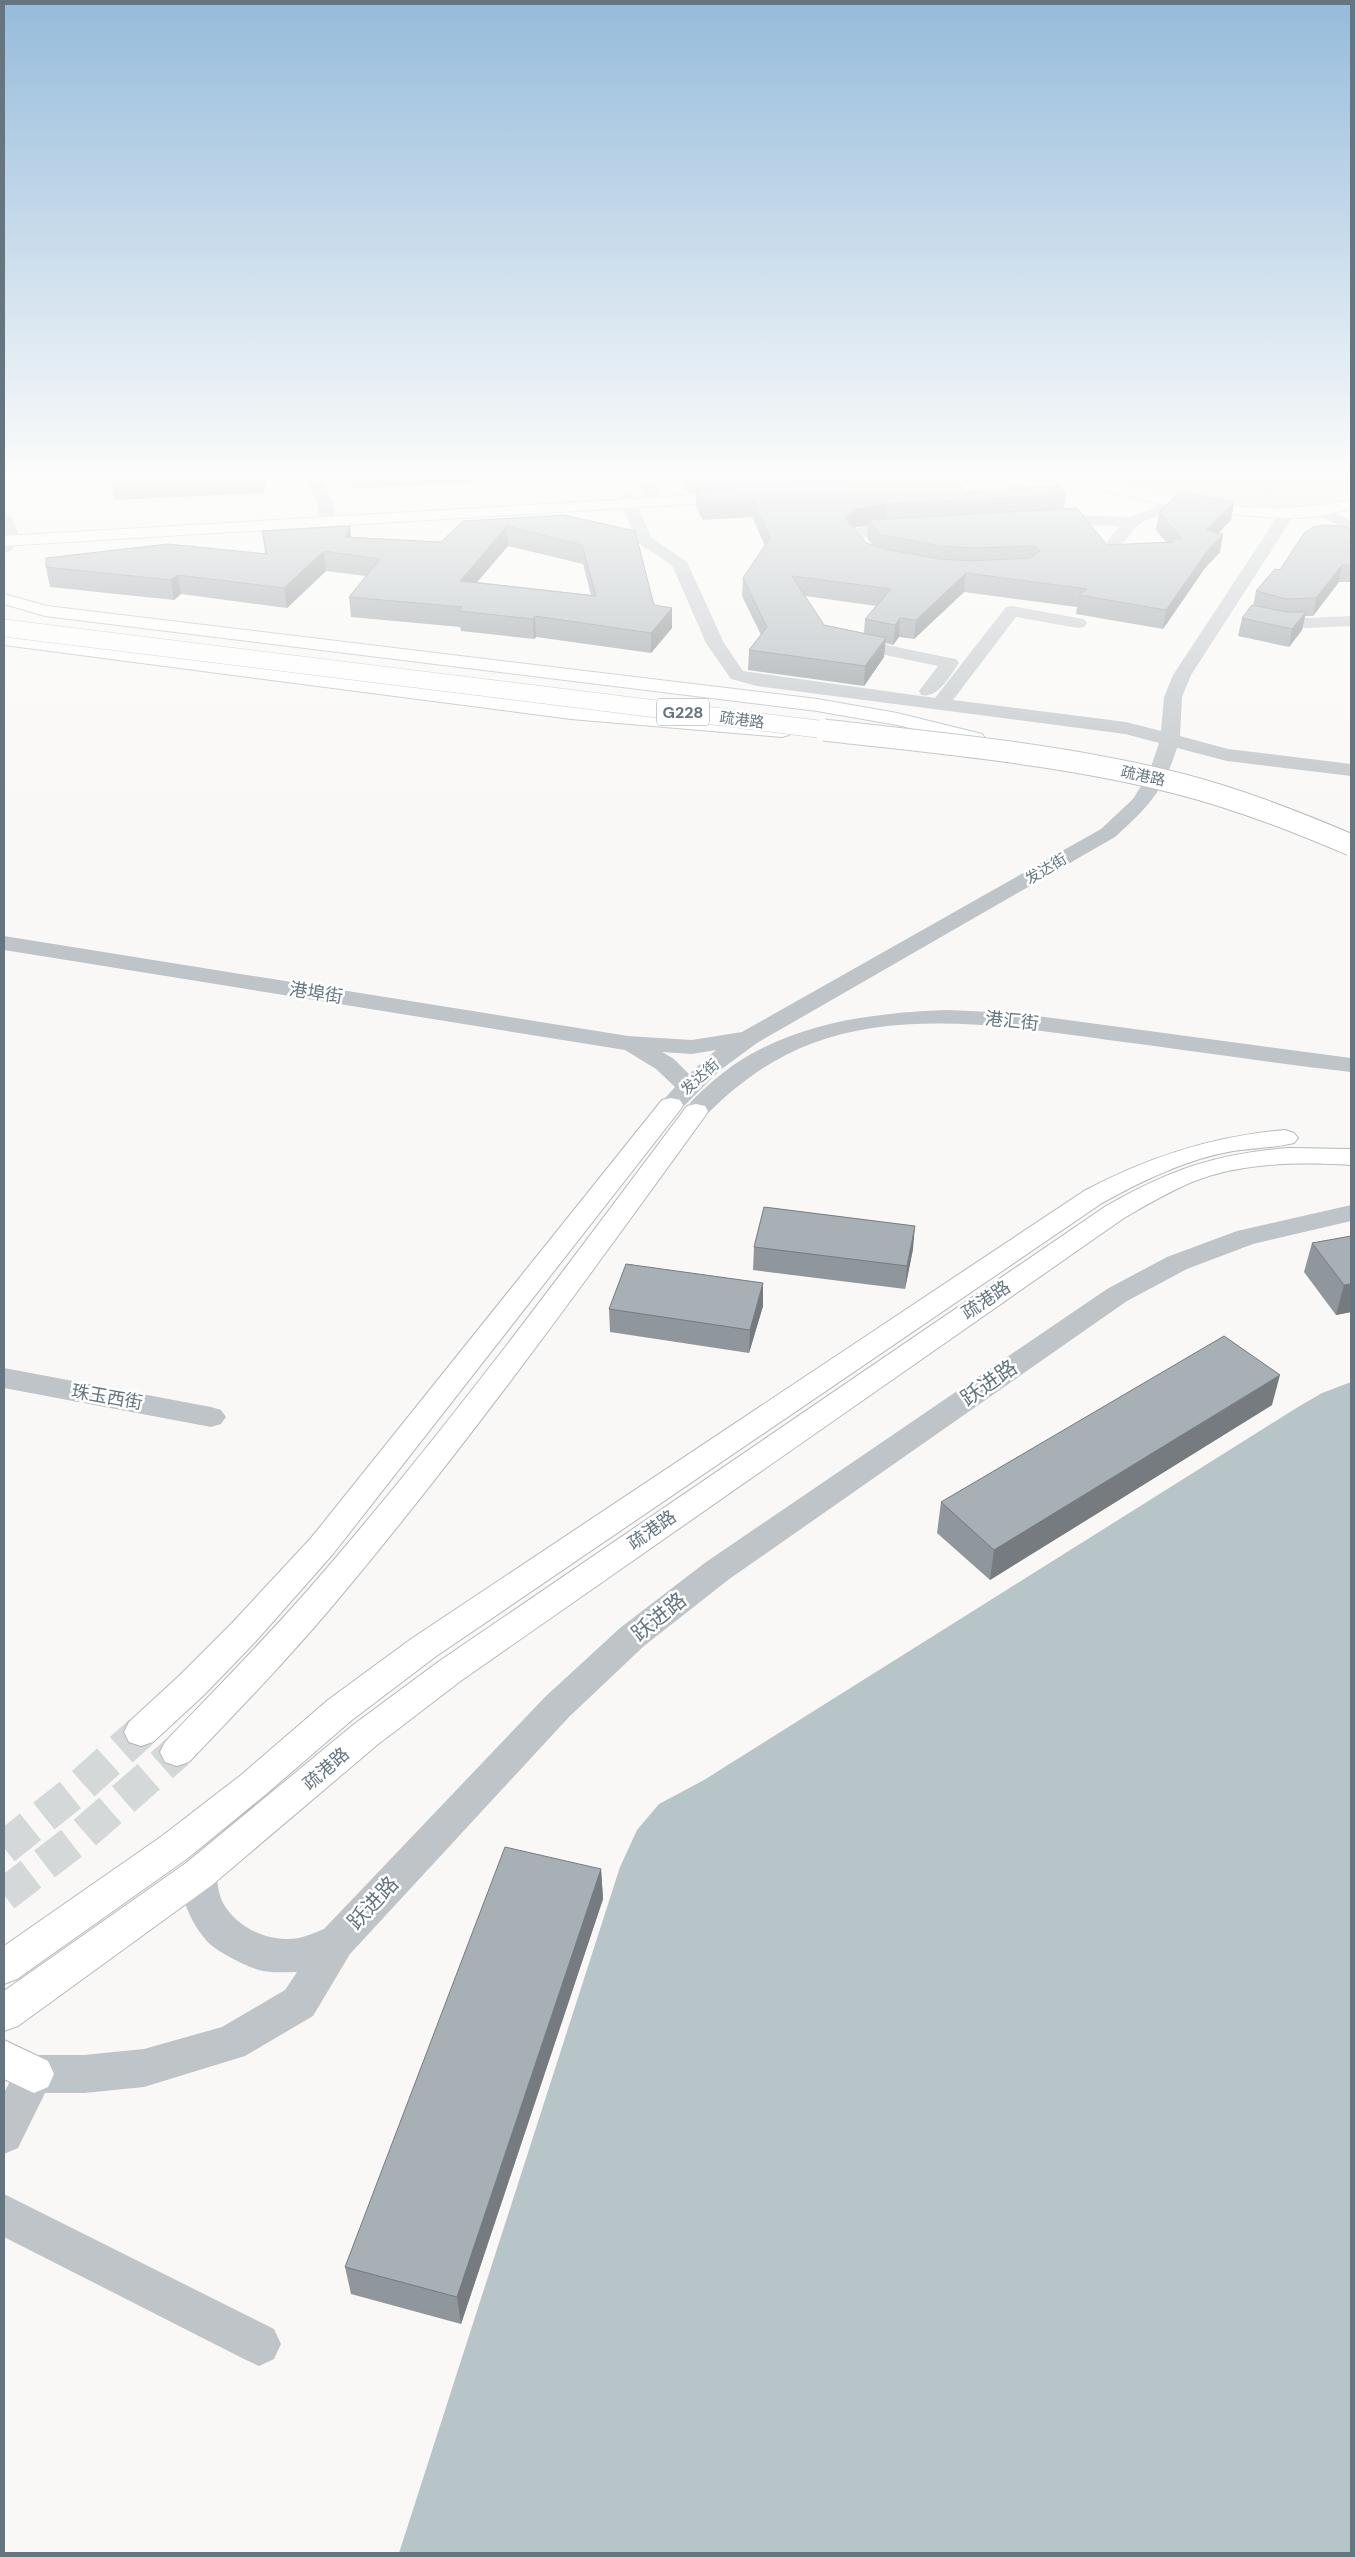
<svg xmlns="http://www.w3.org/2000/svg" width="1355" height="2557" font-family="'DM Sans','Noto Sans SC',sans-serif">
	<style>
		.green { fill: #d9ddd5 }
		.water { fill: #b8c5c8 }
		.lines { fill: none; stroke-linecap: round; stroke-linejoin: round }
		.highway-tunnel { stroke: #d4d8d8; stroke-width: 34; stroke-dasharray: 34 17; stroke-linecap: butt }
		.major-casing { stroke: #b3b9bc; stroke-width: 2 }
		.highway-casing { stroke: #b3b8bb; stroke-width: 2 }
		.minor { fill: #bfc4c8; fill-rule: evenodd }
		.major { fill: #fff; fill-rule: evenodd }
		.highway { fill: #fff; fill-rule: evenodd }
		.highway-bridge-far1-casing { stroke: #b3b8bb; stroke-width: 18; stroke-linecap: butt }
		.highway-bridge-casing { stroke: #b3b8bb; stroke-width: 23; stroke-linecap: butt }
		.highway-bridge-far1 { stroke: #fff; stroke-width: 17 }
		.highway-bridge { stroke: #fff; stroke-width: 21 }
		.wall { fill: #90979c; fill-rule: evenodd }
		.shaded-wall { fill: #757b7f }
		.building { fill: #a7b0b5; stroke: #757b7f; fill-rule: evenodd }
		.labels { text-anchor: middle; stroke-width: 5; stroke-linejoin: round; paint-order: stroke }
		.far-street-label { font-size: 15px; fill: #657680; stroke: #fff }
		.shield { fill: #fff; stroke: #939fa6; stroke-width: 1 }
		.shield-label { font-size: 16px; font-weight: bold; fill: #657680 }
		.street-label { font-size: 18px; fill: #657680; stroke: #fff }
		.near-street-label { font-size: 21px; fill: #657680; stroke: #fff }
	</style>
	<rect width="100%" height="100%" fill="#f9f8f6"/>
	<path class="green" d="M1122,478h229v5c-4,4 -8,11 -13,14 -45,26 -162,-5 -213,-14z"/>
	<path class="water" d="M1351,1382v1171h-952l221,-686 17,-37 22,-26 45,-24 594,-373 24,-14z"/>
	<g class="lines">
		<path class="highway-tunnel" d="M4,1848l70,-56 67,-60
			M4,1895l77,-59 96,-84"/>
		<g class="major-casing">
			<path id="major" d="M996,478c34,0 73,-4 107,0 16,2 32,11 48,14 66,14 134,24 200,7v10c-19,5 -39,9 -60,9 -34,1 -186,-17 -207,-39l-7,4 -153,9 -8,-5 8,-5z
				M733,493l8,5 -2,3 -735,45v-10z
				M4,2040l44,21 6,13 -6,13 -14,6 -30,-14z"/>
		</g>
		<g class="highway-casing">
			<path id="highway" d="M4,594l43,12 770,93 80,14 85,21 3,4 -3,4 -7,2 -78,-19 -80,-14 -772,-95 -41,-12z
				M4,635l567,72 211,18 7,2 3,4 -3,4 -7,2 -211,-18 -567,-74z
				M671,1098l9,2 3,5 -3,5 -347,444 -77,87 -52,54 -51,47 -12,4 -12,-4 -5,-10 5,-10 51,-47 52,-52 79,-85 351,-438z
				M696,1104l9,2 3,5 -3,5c-121,167 -242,335 -375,493 -45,53 -93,103 -141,153l-12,4 -12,-4 -5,-10 5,-10c48,-50 96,-99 142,-151 135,-155 257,-321 380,-485z
				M1285,1130l9,3 4,5 -4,5c-20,5 -41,5 -61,8 -46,8 -89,29 -131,52l-667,454 -83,63 -87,75 -77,63 -171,121 -13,5v-38l158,-110 79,-61 87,-75 83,-61 673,-448c64,-34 128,-55 201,-61z
				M1288,1148l63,1v16c-53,-3 -108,-3 -159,17 -23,10 -46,23 -68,36l-662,462 -85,65 -165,140 -194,141 -14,5v-40l182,-128 167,-138 85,-63 668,-456c64,-36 108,-52 182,-58z"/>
		</g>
		<path class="minor" d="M306,478h16l11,24 3,20 -2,3 -6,2 -8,-5 -3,-20z
			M636,478h16l11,25 -2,3h-12z
			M626,492l8,5 17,40 36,25 37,81 19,28 192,27 71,-91 6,-1 66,12 6,1 3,4 -3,4 -6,1 -62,-11 -63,83 173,22 35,9 3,-34 9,-22 108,-164h12l2,3 -104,161 -9,22 -2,39 48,13 123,15v12l-124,-15 -50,-13c-14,44 -28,58 -62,89l-358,206 -38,28 -39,39 -9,2 -9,-2 -3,-5 16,-18 -19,-18 -31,-19 -621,-100v-14l624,100 64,4 50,-8 359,-203 32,-30 16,-26 10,-30 -34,-9 -368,-48 -26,-7 -25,-36 -34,-78 -34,-22 -20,-46zM716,1050l-27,24 -15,-15 -12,-7 30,2z
			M1169,495l8,5c-15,22 -25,14 -40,26 -9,8 -14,22 -26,25l-8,-5 17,-20 -71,-2 -8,-5 8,-5 81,3 22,-8 11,-12z
			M1322,507l29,13v11l-35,-16 -2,-3 2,-3z
			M4,513l8,5 9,23 -11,10 -6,2z
			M906,523l8,5 -2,3 -49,7 8,12 12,9 -8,5 -16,-8 -13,-20c10,-15 44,-11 60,-13z
			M1266,615l17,4 68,-3v10l-68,3 -23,-5 -3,-4 3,-4z
			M848,637l102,21 6,1 3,4c-9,13 -21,36 -38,32l-2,-4 19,-25 -96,-20 -3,-4 3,-4z
			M947,1010l68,3 336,45v14c-81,-9 -162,-22 -243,-32 -94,-13 -203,-31 -295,3 -43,16 -76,41 -108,73l-9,2 -9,-2 -3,-5c7,-11 19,-21 29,-30 65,-56 151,-68 234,-71z
			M1351,1205v16l-98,23 -66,25 -60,32 -399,279 -84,66 -75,71 -219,237 -37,62 -68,40 -101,31 -60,6h-39l-27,55 -14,6v-61l16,-32 14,-6h50l60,-6 78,-22 63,-37 12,-18c-11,0 -24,1 -34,-1 -12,-2 -43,-18 -52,-26 -20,-19 -37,-56 -25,-82l13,-5 13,5c6,12 5,29 11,40 15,26 47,40 76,35 8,-2 17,-6 25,-9l221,-232 75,-69 86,-66 401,-273 60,-32 70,-26z
			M4,1368l207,39 10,3 5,7 -5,7 -10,3 -207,-39z
			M4,2194l270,135 7,15 -7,15 -15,7 -15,-7 -240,-122z"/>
		<use href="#major" class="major"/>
		<use href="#highway" class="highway"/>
		<g class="highway-bridge-far1-casing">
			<path id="highway-bridge-far1" d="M4,628l830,103"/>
		</g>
		<g class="highway-bridge-casing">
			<path id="highway-bridge" d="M824,730c119,14 240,24 356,54 59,15 115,37 171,61"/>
		</g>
		<use href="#highway-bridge-far1" class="highway-bridge-far1"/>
		<use href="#highway-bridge" class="highway-bridge"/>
	</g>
	<path class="wall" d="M111,478h154l-1,15 -150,7z
		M349,478h190l-185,11z
		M680,478h275l10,14 101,3 -2,14 43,36 59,-3 -10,-12 3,-18 75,-10 -3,18 -13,13 2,19 -15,16 -42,61 -87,-15 1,-7 -113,-15 -50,47 -15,-2 -6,8 -8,-2 -1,14 -20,29 -116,-16 1,-20 12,-15 -19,-39 1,-18 22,-32 -13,-29 -49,3 -7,-13v-13h-7zM868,525l-1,13 6,8 -7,-3 -12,-14 2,-2zM805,596l71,10 -11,13 -1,14 -40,-8z
		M564,515l90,90 18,23 -21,25 -115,-16 -2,2 -73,-8 -1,-4 -109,-10 -2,-20 17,-21 -40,-5 -39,37 -106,-14 -7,6 -124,-13 -4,-20 219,-14 -3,-22 88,-5 1,11 90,5 22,-21zM508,546l75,18 8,31 -114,-13z
		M1351,529v53h-12l-26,34h-8l-3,14 -13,17 -51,-11 4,-18 11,-12 3,-15 24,-21z
		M1351,729v22l-1,-1z
		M1351,1236v76l-15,3 -32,-43 8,-29z
		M754,1247l159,2 -8,40 -152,-19z
		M763,1283v23l-14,47 -139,-21 -1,-23z
		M1272,1405l-282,175 -53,-47 4,-31z
		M601,1869l2,30 -142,425 -110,-30 -6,-27z"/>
	<path class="shaded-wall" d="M262,478h3l-1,15z
		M1234,502l-3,18 -28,29 3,-19z
		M886,504l-1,18 -16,-2 -1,5 -12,2 -12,9 1,-18 12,-9z
		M350,526l2,19 -7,-8z
		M507,526l1,20 -47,55 -1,-20z
		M1223,534l-3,18 -15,16 -42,61 3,-19 42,-60z
		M324,551l2,20 -39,37 -3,-20z
		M1342,565l-3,17 -26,34 3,-18z
		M966,573l-2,19 -50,47 2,-19z
		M178,575l3,19 -7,6 -3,-20z
		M672,608v20l-21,25v-20z
		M1306,612l-4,18 -13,17 3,-18z
		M535,616l1,21 -2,2 -1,-20z
		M900,618l-1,19 -6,8 2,-20z
		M886,638l-2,19 -20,29 1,-20z
		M915,1226l-2,23 -8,40 2,-23z
		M763,1283v23l-14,47 1,-23z
		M1351,1284v28l-15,3 8,-30z
		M1280,1375l-8,30 -282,175 4,-30z
		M601,1869l2,30 -142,425 -4,-27z"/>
	<path class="building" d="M111,478h21l-21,1z
		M893,478h62l10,14 94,-6 7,9 -180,9 -29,5 -12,9 21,25 23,7 51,9 31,2 59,-3 10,-7 -4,-5 -65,2 -30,-2 -62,-12 -10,-14 208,-12 30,37 67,-3 -2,-3 9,-1 -22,-26 21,-20 54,10 -28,28 17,4 -15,16 -42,60 -87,-15 8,-6 -121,-16 -50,47 -16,-2 -5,7 -30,-6 26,-30 -99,-13 32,49 62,13 -21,28 -116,-16 18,-23 -24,-49 27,-40 -17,-39 -50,3 -7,-12z
		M564,515l71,16 19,74 18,3 -21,25 -116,-17 -2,3 -74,-8 3,-4 -113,-10 31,-38 -56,-8 -40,37 -106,-13 -7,5 -125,-13v-9l122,-14 99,10 -5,-23 88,-5 -5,11 96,5 22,-21zM507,526l75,19 14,51 -136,-15z
		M1325,525l16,1 10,3v36h-9l-26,33 -29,1 -31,-8 19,-22 5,1 24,-37 9,-6z
		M1252,605l34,7h20l-14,17 -50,-11z
		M764,1207l151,19 -8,40 -153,-19z
		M1351,1236v48l-7,1 -32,-42z
		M626,1264l137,19 -13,47 -141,-21z
		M1224,1336l56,39 -286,175 -53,-48z
		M505,1847l96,22 -144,428 -112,-30z"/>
	<linearGradient id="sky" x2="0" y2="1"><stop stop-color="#95bbdb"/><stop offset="0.57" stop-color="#fcfcfb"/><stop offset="1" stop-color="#fcfcfb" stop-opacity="0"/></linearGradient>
	<rect width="1355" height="836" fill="url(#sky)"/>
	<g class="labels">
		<g class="far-street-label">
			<text transform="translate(742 720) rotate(7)" y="5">疏港路</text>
			<text transform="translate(1143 776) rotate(12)" y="5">疏港路</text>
			<text transform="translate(1046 869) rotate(-31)" y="5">发达街</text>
			<text transform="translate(700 1077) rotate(-42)" y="5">发达街</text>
		</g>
		<rect class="shield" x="657" y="698.5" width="52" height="27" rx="4"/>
		<g class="shield-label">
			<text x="683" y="718">G228</text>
		</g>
		<g class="street-label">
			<text transform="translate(316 993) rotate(9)" y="6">港埠街</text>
			<text transform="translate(1012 1021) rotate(6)" y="6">港汇街</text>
			<text transform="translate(986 1300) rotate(-34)" y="6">疏港路</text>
			<text transform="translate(107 1397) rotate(10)" y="6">珠玉西街</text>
			<text transform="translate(652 1530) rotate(-35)" y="6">疏港路</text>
			<text transform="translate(326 1769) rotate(-41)" y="6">疏港路</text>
		</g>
		<g class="near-street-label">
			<text transform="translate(989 1383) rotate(-35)" y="7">跃进路</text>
			<text transform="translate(659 1617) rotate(-39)" y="7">跃进路</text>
			<text transform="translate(373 1903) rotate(-47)" y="7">跃进路</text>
		</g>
	</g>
	<rect width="1355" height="2557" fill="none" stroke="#657680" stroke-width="10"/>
</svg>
